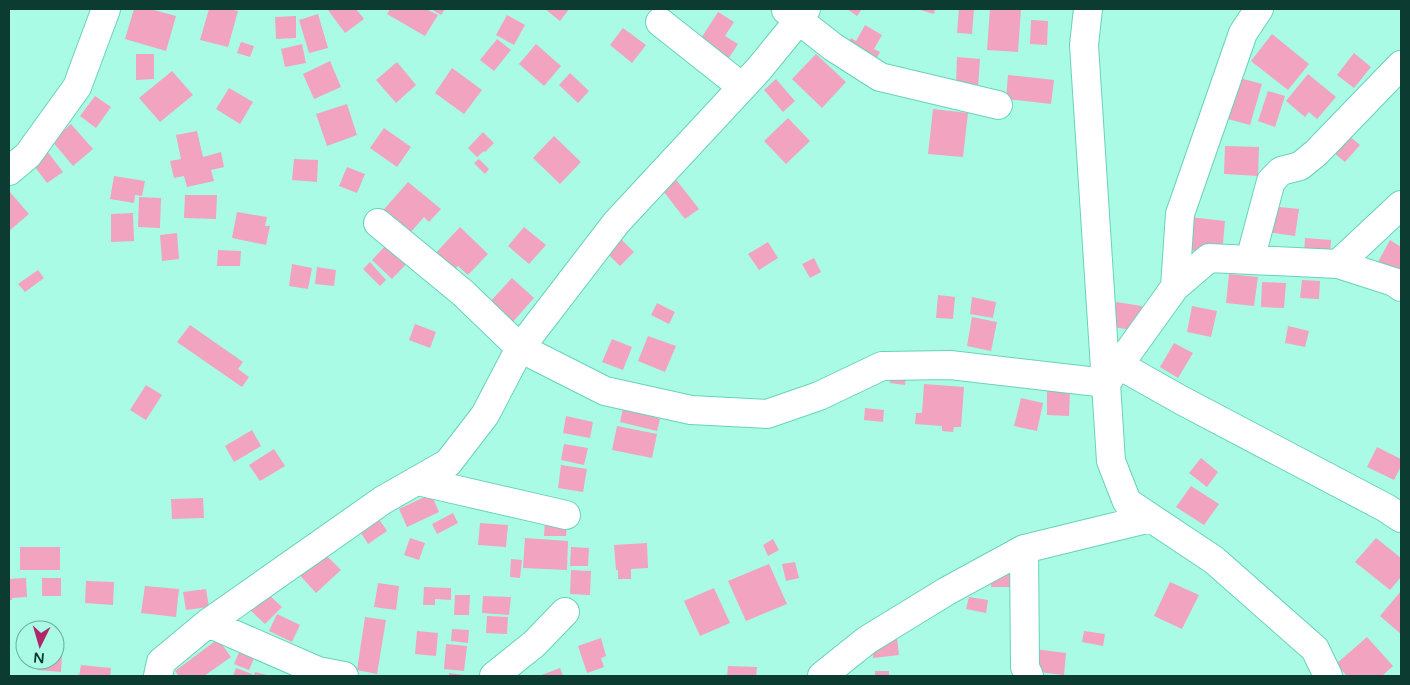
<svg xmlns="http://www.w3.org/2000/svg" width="1410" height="685" font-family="'Varela Round',sans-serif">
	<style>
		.building { fill: #f2a3bf }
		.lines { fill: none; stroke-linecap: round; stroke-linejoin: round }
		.minor-casing { stroke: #68d2ba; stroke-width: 30 }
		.minor { stroke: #fff; stroke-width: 28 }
	</style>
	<rect width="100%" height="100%" fill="#aafbe6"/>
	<path class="building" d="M134,9h16l26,7 -10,35 -41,-12z
		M209,9h21l8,2 -10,36 -28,-7z
		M330,9h26l8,10 -19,14 -17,-23z
		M390,9h36l12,6 -13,21 -38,-22z
		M431,9h14l-4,6z
		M545,9h24l-9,12z
		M847,9h15l-5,7z
		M917,9h18l-1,5z
		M959,9h15l-2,25 -15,-1z
		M990,9h31l-3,43 -31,-2z
		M718,12l16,10 -9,14 13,8 -11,17 -29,-18z
		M318,14l10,34 -19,5 -10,-33z
		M507,15l18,10 -11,20 -18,-10z
		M296,16v22l-20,1 -1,-22z
		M1031,20l17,1 -1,24 -17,-1z
		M865,25l17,10 -8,14 6,3 -6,11 -30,-13 7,-12 5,3z
		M623,28l23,17 -14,18 -22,-18z
		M1272,34l37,30 -21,26 -37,-29z
		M497,39l14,11 -17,21 -14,-11z
		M241,42l13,4 -4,11 -13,-4z
		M302,44l4,19 -21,4 -4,-18z
		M536,44l25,22 -17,20 -25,-22z
		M1354,53l17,14 -17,21 -17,-13z
		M136,54h18v25l-18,1z
		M816,54l30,28 -24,26 -30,-29z
		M957,57l23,2 -2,28 -22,-2z
		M330,61l11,26 -27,12 -11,-25z
		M397,62l19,23 -20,18 -20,-23z
		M452,68l30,22 -18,24 -29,-21z
		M172,71l21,24 -33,27 -21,-24z
		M570,73l19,18 -11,12 -19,-18z
		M1308,74l28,23 -19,22 -8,-7 -4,5 -19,-16z
		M1008,75l46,5 -3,24 -45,-5z
		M1236,77l26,7 -12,41 -26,-7z
		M776,79l19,22 -12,11 -19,-22z
		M229,88l24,14 -13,22 -24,-15z
		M1268,91l17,5 -10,31 -17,-6z
		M95,96l16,11 -15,21 -16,-12z
		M347,104l10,31 -30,11 -11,-32z
		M933,109l35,4 -5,44 -35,-3z
		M788,118l22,23 -24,23 -22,-23z
		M71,124l22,25 -20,17 -21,-25z
		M384,128l27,19 -14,20 -27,-19z
		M197,131l6,26 18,-5 3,15 -13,3 3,11 -27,6 -3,-11 -10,2 -4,-17 11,-2 -5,-24z
		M1343,131l17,14 -15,17 -17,-14z
		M483,132l11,11 -9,9 -1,-1 -7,6 -9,-9z
		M554,136l27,26 -21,22 -27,-26z
		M1225,146l34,1 -1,29 -34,-2z
		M47,151l16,21 -16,11 -15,-20z
		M294,159l24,1 -1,22 -25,-2z
		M479,159l10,10 -4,5 -11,-11z
		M347,167l18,7 -8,19 -18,-7z
		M114,176l31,5 -3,15 -7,-1 -1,8 -24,-4z
		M674,177l25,32 -14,10 -25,-32z
		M408,182l33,27 -12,13 -5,-5 -14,16 -31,-18z
		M9,191l20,23 -20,17z
		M185,195h32l-1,24 -32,-1z
		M139,197l22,1 -1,30 -22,-1z
		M1270,206l29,3 -4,27 -28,-4z
		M237,212l30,5 -2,9h5l-4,19 -34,-7z
		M133,213l1,28 -23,1v-28z
		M1190,217l35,4 -3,33 -35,-4z
		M460,227l28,27 -20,21 -10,-9 -8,8 -18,-17z
		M524,227l22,18 -17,19 -21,-18z
		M177,233l2,26 -17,2 -2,-26z
		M619,237l15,15 -14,14 -15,-15z
		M1305,238l26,2 -1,16 -26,-2z
		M1390,240l11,7v27l-23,-12z
		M390,241l20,19 -18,19 -20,-19z
		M768,242l10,16 -19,12 -11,-16z
		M218,250l23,1 -1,15h-23z
		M814,258l7,14 -11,6 -8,-14z
		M370,262l16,18 -6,6 -17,-17z
		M292,264l20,4 -4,21 -19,-3z
		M317,267l19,3 -2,16 -19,-2z
		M38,270l6,8 -19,14 -7,-8z
		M1229,274l29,3 -4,29 -28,-3z
		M512,278l22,20 -23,26 -23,-20z
		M1302,280l18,1 -1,18 -19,-1z
		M1262,282l24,1 -2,25 -23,-1z
		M938,295l17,2 -2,22 -17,-1z
		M972,297l24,5 -3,16 -23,-4z
		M1116,302l26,4 -4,25 -25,-4z
		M657,303l18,9 -6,12 -18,-9z
		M1192,306l25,5 -6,26 -24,-5z
		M972,317l25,5 -6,29 -24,-5z
		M415,324l21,8 -6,16 -21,-8z
		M190,325l53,37 -5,7 11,8 -7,10 -65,-45z
		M1288,326l21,5 -4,16 -20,-4z
		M648,336l28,10 -11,26 -27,-11z
		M612,339l20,8 -9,23 -21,-8z
		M1174,343l19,10 -15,25 -18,-11z
		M890,373l16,2 -1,10 -15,-2z
		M924,384l40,3 -3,40h-7l-1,5 -11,-1v-5l-27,-2 1,-11h6z
		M146,385l16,10 -16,25 -16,-10z
		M1047,391h23l-1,25 -22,-1z
		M1021,398l22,5 -6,28 -23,-5z
		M624,404l31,7 -1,6 6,2 -3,12 -37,-9z
		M865,408l19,2 -1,12 -19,-2z
		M566,416l27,6 -3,16 -27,-5z
		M617,426l40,8 -5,24 -40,-8z
		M252,430l9,16 -27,16 -9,-16z
		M564,444l24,4 -4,17 -23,-5z
		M1377,447l24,12v7l-7,14 -27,-13z
		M274,449l11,17 -25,15 -11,-16z
		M1201,458l17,14 -11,15 -18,-14z
		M561,465l26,4 -4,23 -25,-4z
		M1191,486l28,18 -15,21 -28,-18z
		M431,494l8,18 -32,15 -8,-18z
		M203,498l1,20 -32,1 -1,-20z
		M374,512l13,19 -19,13 -12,-19z
		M453,513l5,10 -21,11 -5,-10z
		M545,520l22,1 -1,15h-22z
		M480,523l28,2 -2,22 -28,-2z
		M410,538l15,5 -6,17 -15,-5z
		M525,538l43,3 -1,29 -44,-2z
		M1376,538l25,20v19l-11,13 -35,-28z
		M773,539l6,11 -11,6 -5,-11z
		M647,543l1,25 -17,1v10h-13v-9h-2l-2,-25z
		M20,547h40v23h-40z
		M571,547l18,1 -1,18h-18z
		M320,549l21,21 -25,23 -20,-22z
		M511,559l11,1 -2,18 -10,-1z
		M795,562l4,16 -13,3 -4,-17z
		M769,564l18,40 -41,17 -18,-40z
		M571,570l20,1 -1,24 -20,-1z
		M991,572l23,1v14h-23z
		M26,578l1,19 -15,1v2h-3v-21z
		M42,578h19v18h-19z
		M86,581l28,1 -1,23 -28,-2z
		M1170,582l29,13 -17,34 -28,-13z
		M378,583l21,3 -3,24 -22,-3z
		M145,586l34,3 -3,28 -35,-4z
		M424,587l27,1v12l-16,-1v6h-12z
		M714,588l16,35 -30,13 -16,-35z
		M206,589l3,18 -23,3 -3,-18z
		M1401,591v43l-21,-18z
		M266,592l16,15 -17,17 -15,-14z
		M455,595h15l-1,20h-15z
		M483,596l28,1 -2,18 -27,-2z
		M969,597l19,3 -2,13 -20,-4z
		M277,614l23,11 -8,17 -23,-11z
		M487,616l21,1 -1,17 -21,-1z
		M365,617l21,3 -9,54 -20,-4z
		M452,629l17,1 -1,13 -17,-2z
		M417,631l21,2 -2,23 -21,-2z
		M1084,631l21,3 -2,12 -21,-4z
		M1367,637l26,29 -11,10h-35l-11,-12z
		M601,638l5,18 -5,2 3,9 -17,6 -9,-27z
		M897,638l2,17 -26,3 -1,-19z
		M218,639l13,18 -27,19h-25l-4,-5z
		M446,644l21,2 -3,25 -20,-2z
		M241,648l15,6 -7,16 -15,-6z
		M1034,649l32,4 -2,22 -33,-4z
		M55,654l7,1 -1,17 -24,-2 1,-10h17z
		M81,665l30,3 -1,8h-31z
		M728,666l29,1 -1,9h-29z
		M236,668l16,6 -1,2h-18z
		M560,668l3,8h-24z
		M875,671h14v5h-14z
		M255,672l16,4h-17z
		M449,673l15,2v1h-15z"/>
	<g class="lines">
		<g class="minor-casing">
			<path id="minor" d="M1088,9l-4,36 27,416 16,41 87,58 101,89 13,27
				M786,10l47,37 47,30 118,28
				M660,22l82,65
				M9,171l19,-16 49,-68 29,-78
				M378,223l85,70 57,55 85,43 86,19 76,4 52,-18 63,-30 68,-1 156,18 69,-96 34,-29 129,6 56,18 7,5
				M1250,260l21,-79 10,-10 19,-5 16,-13 85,-88
				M1338,264l63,-59
				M1175,287l5,-73 63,-181 16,-24
				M1119,365l62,35 205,108 15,10
				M418,481l148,34
				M1024,549l1,118 4,9
				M208,623l110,48 26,5
				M158,676l3,-14 47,-39 175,-123 65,-37 37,-48 35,-67 96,-125 143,-154 40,-49 7,-11
				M494,676l40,-32 31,-32
				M822,676l45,-36 80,-49 77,-42 127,-31"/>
		</g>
		<use href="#minor" class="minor"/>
	</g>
	<rect width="1410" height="685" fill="none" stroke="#0b3b31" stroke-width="20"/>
	<g transform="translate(40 645) rotate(185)"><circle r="24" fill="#aafbe6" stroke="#6aae9e"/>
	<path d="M0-4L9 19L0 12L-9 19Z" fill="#af2769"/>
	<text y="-8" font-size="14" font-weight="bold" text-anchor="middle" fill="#0b3b31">N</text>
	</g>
</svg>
